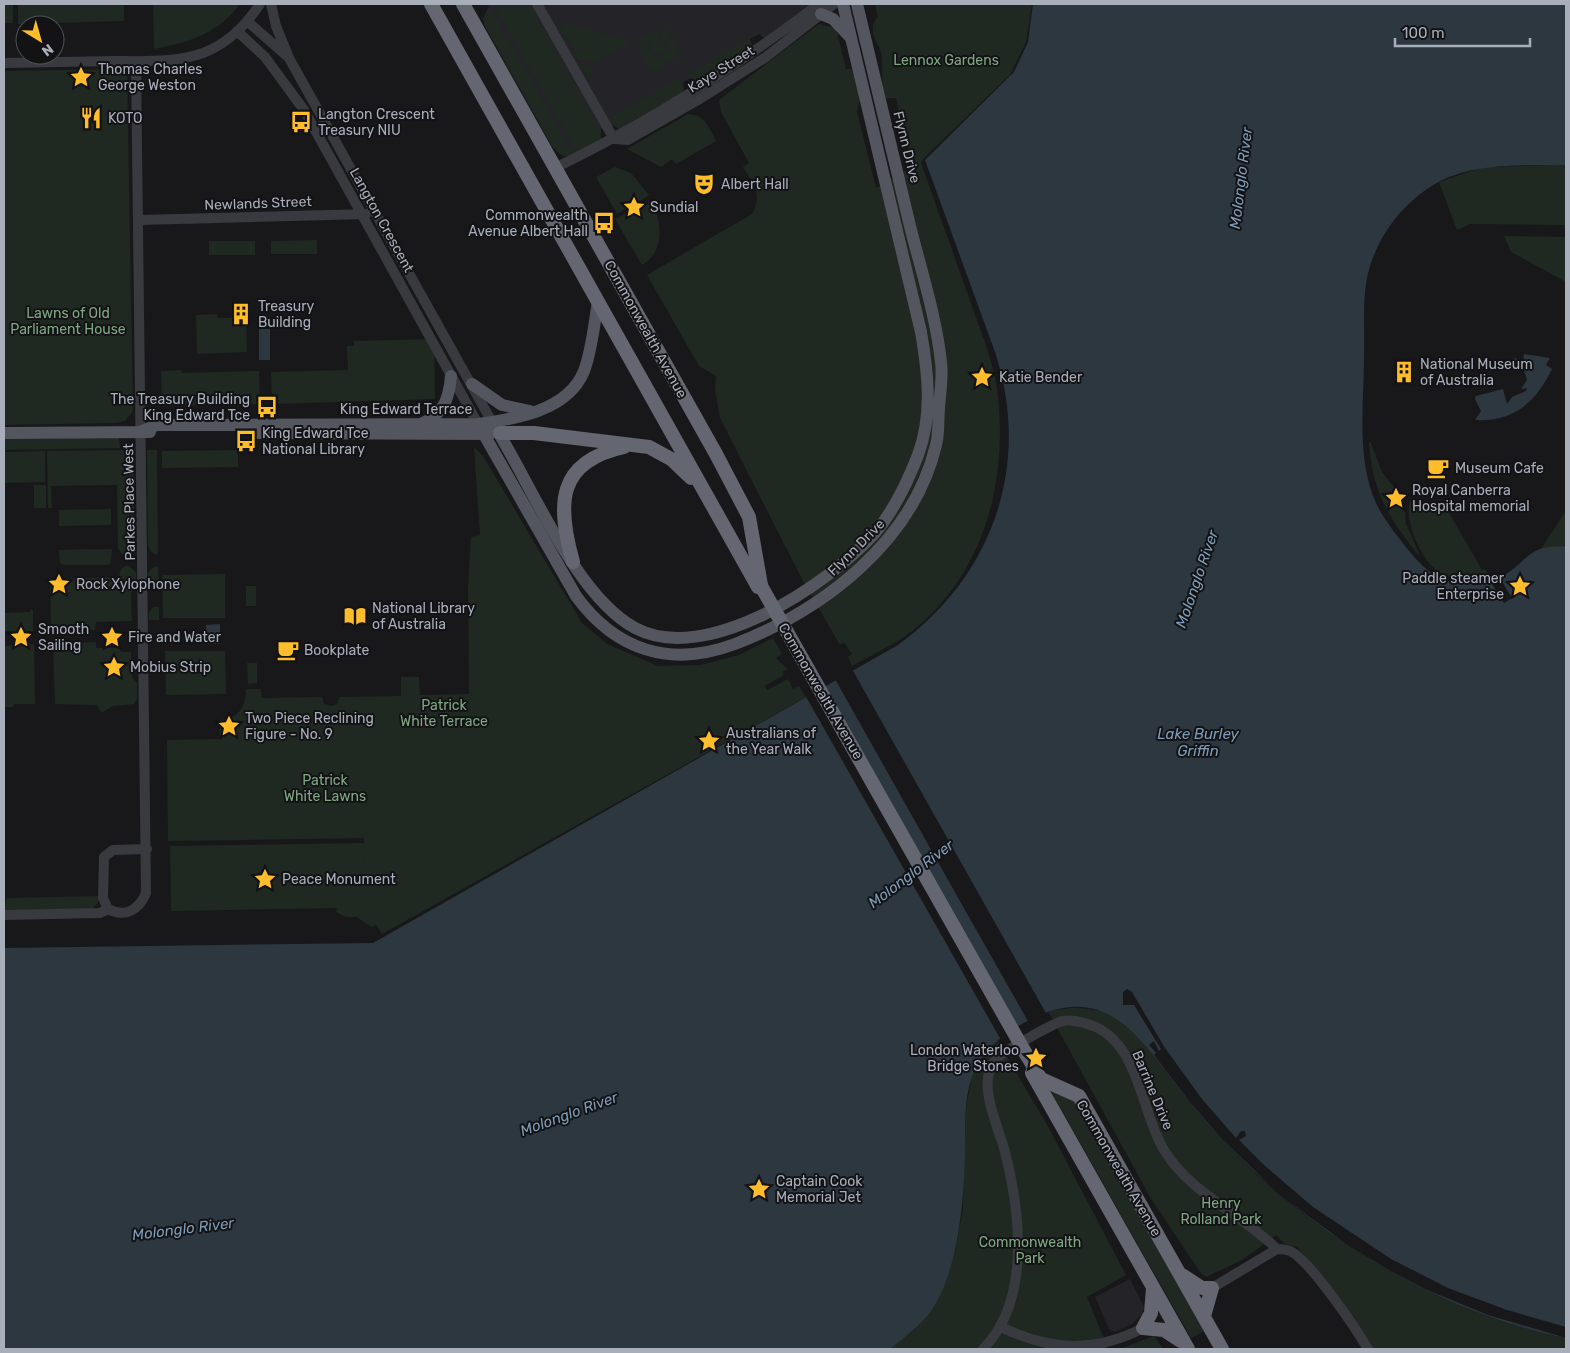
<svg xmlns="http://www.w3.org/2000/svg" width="1570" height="1353" font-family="Rubik,sans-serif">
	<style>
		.built { fill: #242428 }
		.green { fill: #1f2921 }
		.water { fill: #2d3740 }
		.pier { fill: #18181a }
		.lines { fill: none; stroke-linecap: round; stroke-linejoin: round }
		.minor { stroke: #393a40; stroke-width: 10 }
		.major { stroke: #54565f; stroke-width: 12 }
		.highway { stroke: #646771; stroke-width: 14 }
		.highway-bridge { stroke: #646771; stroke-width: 14 }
		.labels { text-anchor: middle; stroke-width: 4; stroke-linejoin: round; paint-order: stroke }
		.park-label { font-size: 14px; fill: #7fa882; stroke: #131316 }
		.poi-label { font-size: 14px; fill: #a9aebb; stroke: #131316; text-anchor: start }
		.street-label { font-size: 14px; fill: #a9aebb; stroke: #131316 }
		.water-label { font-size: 15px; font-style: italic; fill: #7e9cb9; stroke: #131316 }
	</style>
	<rect width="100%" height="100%" fill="#18181a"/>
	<path class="built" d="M487,4h326l-48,35 -6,-5 -9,5 2,7 -57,36 -5,-4 -7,4 1,8 -64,39 -10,-5 -10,6 1,9 -22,15 -15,2 -11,-9 -68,-121 -2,-8 6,-11z
		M1130,1279l14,28 -2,7 -10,10 -17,8 -6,-3 -14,-32z"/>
	<path class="green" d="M4,4h9v19h-9z
		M18,4h106v17l-106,3z
		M153,4h87c-21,29 -52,39 -86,45z
		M500,4h29l72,127 -1,9 -23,12 -82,-145z
		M875,4h157l-6,38 -16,33 -86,83 -3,5c17,47 33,93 50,140 9,27 22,57 26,86 12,90 -12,185 -86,243 -17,13 -40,23 -59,34l-4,-9 4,-3 -8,-12 -4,3 -38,-66 -82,-161 -5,-28 1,-14 -17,-10 -52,-91 105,-61c11,-20 2,-29 -9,-47l6,-4 -28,-51 -2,-12 100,-76 17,4 10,41h5l11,22 -5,21 19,76 38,-22 -6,-13 1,-8 -4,-5 -9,-42h-11c-5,-15 -1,-31 -4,-46 -2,-8 -8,-12 -8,-21 -1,-6 1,-10 5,-14z
		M489,7h1l84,148c-10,4 -16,-2 -22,-9l-67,-120 -1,-10z
		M566,23l65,18 -39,22 -13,-3 -18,-31z
		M665,25l14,28 -2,5 -9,5 -5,-9c5,-5 4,-12 -2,-16z
		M661,27l-3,10 -9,6 -11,-3z
		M749,39l2,10 -53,34 -10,-9z
		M650 47a7 7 0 1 1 14 0a7 7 0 1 1-14 0Z
		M635,42l13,3 2,9 5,3 6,-1 5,9 -10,5 -6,-2z
		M580,64l11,3 5,9 -8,1z
		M127,69l6,342 -8,10 -9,2 -112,2v-354z
		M680,78l4,14 -66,37 -7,-12z
		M688,114c17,0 21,14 28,27l-40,23 -4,-5 -11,8 -34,-18z
		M1566,165v60l-96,-1 -13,6 -18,-48 44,-15z
		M615,167l16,6 18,22 -9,6 -9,-2 -5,4 -1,6 -8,5 -21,-37z
		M652,200c9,20 14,52 -10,65l-27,-46 12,-6 10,2 4,-5 1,-5z
		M1504,236l62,1v45l-55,-30z
		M317,240v14h-46v-13z
		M209,241h46v14h-46z
		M217,314l1,4h28l1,34 -50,2 -1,-39z
		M434,339l1,60 -163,5 -1,-32 77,-2 -1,-24h7v-5z
		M181,370l1,3 77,-2 1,33 -98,2 -1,-35z
		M119,437l1,11 -116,2v-11z
		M1369,442l2,1 11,29 16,20 -3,11 10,8 1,13 15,34c-31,-38 -49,-65 -52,-116z
		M474,447l9,9 99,167 25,21 51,22 42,-1 39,-10 34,-17 9,16 -6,4 12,11 -6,3 2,3 -19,11 2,4 21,-11 5,10 6,-3 7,11 -424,237 -6,-9 -5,2 -14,-10h-11l-10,-5 1,-4 -166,3 -1,-65 194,-3 1,42 -1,-47 -196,3 -1,-101 53,-1v-19c19,-2 26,-13 26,-31h15l1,9 60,-1 2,7 8,2 5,-2 3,-7 61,-1v-19h18l1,18 49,-1 -1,-108 3,-49 9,-2z
		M133,450l2,99 -4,6c-6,2 -10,0 -13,-7l-1,-63 -66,1 1,22h-4l-1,-57z
		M147,450h10l1,104 -2,1 -6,-4 -2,-7z
		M238,450v17l-76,1v-17z
		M45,451v31l-41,1v-31z
		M34,485h12v23h-12z
		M1411,500l12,7 22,-1 37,64 3,-1 3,7c-16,7 -34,5 -49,-4 -17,-10 -37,-54 -28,-72z
		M111,509v16l-52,1v-16z
		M1566,513v33l-25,3 22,-34z
		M112,549l-1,13 -3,3h-44l-4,-2 -1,-13z
		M127,565l9,7v16l-5,5 1,28 -36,1 -1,8 -44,1 -1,-52 69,-2 2,-8z
		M156,566l2,2 1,16 -6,1 -5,-11 3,-5z
		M225,574v44h-62l-1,-43z
		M246,586h10v20h-10z
		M153,607h6v13h-10v-8z
		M30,610h3v21h-29v-18l26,-1z
		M96,642v6h24l1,4h10l1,25 5,6v16l-3,5 -21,2 -12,7 -4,-8 -42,-1 -2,-60z
		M34,644l1,60h-21l-1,3h-9v-61z
		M165,651h60l1,43 -60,1z
		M247,663h10v20l-9,1z
		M99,896l-1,7 -6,6 -88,2 3,-13z
		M1072,1008c17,0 33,2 47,11 29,21 48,54 69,81 33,41 71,80 113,112 78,59 169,107 265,126v11h-193l-33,-50 -43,-52 -12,-3 -9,-9 -34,25 -36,17 -6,-5 -50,-75 -102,-186z
		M997,1040l53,90 76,145 -39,22 21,52h-218l24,-19 41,-79 8,-42 3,-101 5,-28 6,-16z
		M1063,1080l141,251 -13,7 -142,-250z
		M1154,1336l9,13h-43z"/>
	<path class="water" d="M1033,4h533v161c-46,1 -99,-4 -139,24 -26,18 -46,44 -56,74 -10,29 -6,63 -7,94 0,46 -8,102 12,146 7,15 19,30 29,43 13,16 26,31 47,36 20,5 45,0 61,-13 9,-7 16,-16 27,-20 8,-3 18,-2 26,-3v792c-148,-30 -290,-126 -383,-244 -46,-60 -79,-118 -163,-69 -22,13 -39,27 -48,52 -9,25 -6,52 -7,77 -1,47 -7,123 -37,161 -11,13 -24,23 -38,34h-886v-401l369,-5 525,-298c95,-69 134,-180 97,-293l-70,-192 89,-88 14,-30z
		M259,329h11v31h-11z
		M1524,354l26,4 -4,7 6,4c-16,33 -38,53 -77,51l6,-9 -6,-12 1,-3 27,-7 4,15 5,-7 14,-6 1,-3 -6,1 6,-9 -3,-10h-2l-11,-9 4,-3 8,5z
		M220,624v20h-14v-19z"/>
	<path class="pier" d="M1498,575l14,23 -8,5 -15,-24z
		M852,669l195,346 -18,8 -64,-113 -130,-231z
		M823,685l194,345 -16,10 -196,-345z
		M1127,989l5,3 33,56 37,51 34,39 5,-7h4l1,5 -7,4 25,25 49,42 78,52 57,29 59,22 59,17v11l-78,-23 -63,-26 -38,-20 -38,-23 -69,-51 -58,-56 -33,-38 -35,-46 2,-2 -7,-8 5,-4 5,10 2,-2 -27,-44h-11v-13z"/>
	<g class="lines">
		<path class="minor" d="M271,4l5,22 13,32 203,364
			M537,4l77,135
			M247,21l41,36
			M237,31l28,26 39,53 174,314
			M4,63c37,-1 74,-1 111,-2 29,0 60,2 88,-8 24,-9 43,-28 57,-49
			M615,139l13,1 70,-40 68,-43 68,-53
			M555,168c94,-46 181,-101 264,-164
			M139,220l227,-6
			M108,909c17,9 31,1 38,-16l-10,-832
			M108,909l-5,-11 1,-41 9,-7 34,-1
			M4,915l96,-2 8,-4
			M1212,1288l65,-39
			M1001,1327c49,24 94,26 142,1
			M983,1349c49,-49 37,-140 21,-201 -6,-19 -19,-51 -16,-70 0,-6 5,-15 9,-20 8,-7 56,-35 66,-37 11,-2 23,2 33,6 44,21 45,85 68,123 26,43 77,64 113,99 5,0 10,0 15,3 20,12 63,75 76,97"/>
		<path class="major" d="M821,14l12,5 17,18
			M472,384l30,21 28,6
			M492,422c38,59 82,173 143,206 71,38 191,-42 239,-94 19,-22 34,-53 44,-79 15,-40 10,-83 3,-123l-78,-328
			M421,424c23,-10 28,-25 30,-48
			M478,424l98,172c40,55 95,72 159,48 88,-34 178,-102 201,-199 3,-11 2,-25 3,-37 1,-15 4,-31 2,-46 -5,-46 -20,-92 -31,-136 -18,-74 -35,-148 -53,-222
			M142,431l15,-6 321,-1c37,-5 90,-13 106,-53 8,-21 10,-47 14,-69
			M4,433l146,-1
			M255,433l235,1"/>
		<path class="highway" d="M431,4l327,583
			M463,4l253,450 33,63 12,68
			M500,433h34l115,14 22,12 20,19
			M573,562c-16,-57 -17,-100 51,-115
			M1026,1054l15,25 38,17 143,253
			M1032,1073l156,276
			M1182,1275l20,13h10l-8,28
			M1153,1288l-2,25 -8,15 21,2 17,11"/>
		<path class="highway-bridge" d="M761,586l265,468"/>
	</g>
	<defs>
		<g id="sight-bare" transform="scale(1.725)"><path d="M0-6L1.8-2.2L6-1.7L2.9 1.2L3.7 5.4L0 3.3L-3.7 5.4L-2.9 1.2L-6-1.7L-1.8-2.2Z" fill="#ffbd2b" stroke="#131316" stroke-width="2.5" paint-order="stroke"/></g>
		<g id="restaurant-bare" transform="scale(1.725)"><path d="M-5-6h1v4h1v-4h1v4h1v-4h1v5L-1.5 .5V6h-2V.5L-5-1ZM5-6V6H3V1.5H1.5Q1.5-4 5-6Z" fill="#ffbd2b" stroke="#131316" stroke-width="2.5" paint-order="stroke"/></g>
		<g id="bus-bare" transform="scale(1.725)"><path d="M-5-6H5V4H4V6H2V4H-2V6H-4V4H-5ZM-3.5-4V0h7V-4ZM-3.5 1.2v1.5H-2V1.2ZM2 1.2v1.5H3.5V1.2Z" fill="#ffbd2b" stroke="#131316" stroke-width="2.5" paint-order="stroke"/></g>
		<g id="theatre-bare" transform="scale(1.725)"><path d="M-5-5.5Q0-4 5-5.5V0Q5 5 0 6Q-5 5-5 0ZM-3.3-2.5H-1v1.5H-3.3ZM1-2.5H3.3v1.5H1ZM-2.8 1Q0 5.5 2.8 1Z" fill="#ffbd2b" stroke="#131316" stroke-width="2.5" paint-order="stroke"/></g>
		<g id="building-bare" transform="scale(1.725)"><path d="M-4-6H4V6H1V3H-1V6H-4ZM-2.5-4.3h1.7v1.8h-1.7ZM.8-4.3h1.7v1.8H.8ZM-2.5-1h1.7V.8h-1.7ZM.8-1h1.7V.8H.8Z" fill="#ffbd2b" stroke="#131316" stroke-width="2.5" paint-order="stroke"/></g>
		<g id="cafe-bare" transform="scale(1.725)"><path d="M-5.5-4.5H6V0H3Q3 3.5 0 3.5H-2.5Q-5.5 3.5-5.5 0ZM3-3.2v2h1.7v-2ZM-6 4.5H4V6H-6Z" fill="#ffbd2b" stroke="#131316" stroke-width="2.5" paint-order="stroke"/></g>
		<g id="library-bare" transform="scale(1.725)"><path d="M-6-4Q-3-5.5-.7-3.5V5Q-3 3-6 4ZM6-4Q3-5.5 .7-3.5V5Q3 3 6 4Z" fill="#ffbd2b" stroke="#131316" stroke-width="2.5" paint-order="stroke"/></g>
	</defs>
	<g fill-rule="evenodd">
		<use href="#sight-bare" x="81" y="77"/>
		<use href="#restaurant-bare" x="91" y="118"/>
		<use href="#bus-bare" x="301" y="122"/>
		<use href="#theatre-bare" x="704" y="184"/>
		<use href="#sight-bare" x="634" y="207"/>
		<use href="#bus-bare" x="604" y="223"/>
		<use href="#building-bare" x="241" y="314"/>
		<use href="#building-bare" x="1404" y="372"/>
		<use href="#sight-bare" x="982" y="377"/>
		<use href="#bus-bare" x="267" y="407"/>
		<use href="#bus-bare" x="246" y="441"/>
		<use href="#cafe-bare" x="1438" y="468"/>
		<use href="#sight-bare" x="1396" y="498"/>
		<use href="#sight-bare" x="59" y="584"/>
		<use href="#sight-bare" x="1520" y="586"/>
		<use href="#library-bare" x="355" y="616"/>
		<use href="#sight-bare" x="21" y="637"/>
		<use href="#sight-bare" x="112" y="637"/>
		<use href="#cafe-bare" x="288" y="650"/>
		<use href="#sight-bare" x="114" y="667"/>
		<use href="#sight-bare" x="229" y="726"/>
		<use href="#sight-bare" x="709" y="741"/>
		<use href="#sight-bare" x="265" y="879"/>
		<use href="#sight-bare" x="1036" y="1058"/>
		<use href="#sight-bare" x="759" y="1189"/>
	</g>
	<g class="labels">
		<g class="park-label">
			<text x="946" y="65">Lennox Gardens</text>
			<text x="68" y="318">Lawns of Old<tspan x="68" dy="16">Parliament House</tspan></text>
			<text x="444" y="710">Patrick<tspan x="444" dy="16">White Terrace</tspan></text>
			<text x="325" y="785">Patrick<tspan x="325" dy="16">White Lawns</tspan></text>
			<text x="1221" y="1208">Henry<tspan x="1221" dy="16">Rolland Park</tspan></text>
			<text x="1030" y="1247">Commonwealth<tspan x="1030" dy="16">Park</tspan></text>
		</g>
		<g class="poi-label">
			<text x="98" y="74">Thomas Charles<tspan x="98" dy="16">George Weston</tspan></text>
			<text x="318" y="119">Langton Crescent<tspan x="318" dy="16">Treasury NIU</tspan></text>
			<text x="108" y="123">KOTO</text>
			<text x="721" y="189">Albert Hall</text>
			<text x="650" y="212">Sundial</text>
			<text x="588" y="220" text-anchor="end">Commonwealth<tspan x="588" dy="16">Avenue Albert Hall</tspan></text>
			<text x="258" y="311">Treasury<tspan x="258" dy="16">Building</tspan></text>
			<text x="1420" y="369">National Museum<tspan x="1420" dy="16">of Australia</tspan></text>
			<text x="999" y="382">Katie Bender</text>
			<text x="250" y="404" text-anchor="end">The Treasury Building<tspan x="250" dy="16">King Edward Tce</tspan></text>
			<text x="262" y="438">King Edward Tce<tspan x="262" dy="16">National Library</tspan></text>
			<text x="1455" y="473">Museum Cafe</text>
			<text x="1412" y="495">Royal Canberra<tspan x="1412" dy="16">Hospital memorial</tspan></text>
			<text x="1504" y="583" text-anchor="end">Paddle steamer<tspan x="1504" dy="16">Enterprise</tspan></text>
			<text x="76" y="589">Rock Xylophone</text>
			<text x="372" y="613">National Library<tspan x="372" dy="16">of Australia</tspan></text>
			<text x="38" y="634">Smooth<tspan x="38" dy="16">Sailing</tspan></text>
			<text x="128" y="642">Fire and Water</text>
			<text x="304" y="655">Bookplate</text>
			<text x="130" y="672">Mobius Strip</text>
			<text x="245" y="723">Two Piece Reclining<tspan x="245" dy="16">Figure - No. 9</tspan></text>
			<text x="726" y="738">Australians of<tspan x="726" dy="16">the Year Walk</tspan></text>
			<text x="282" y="884">Peace Monument</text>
			<text x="1019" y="1055" text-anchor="end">London Waterloo<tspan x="1019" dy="16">Bridge Stones</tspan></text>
			<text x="776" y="1186">Captain Cook<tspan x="776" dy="16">Memorial Jet</tspan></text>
		</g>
		<g class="street-label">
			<text transform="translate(721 69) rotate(-32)" y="5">Kaye Street</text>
			<text transform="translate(907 147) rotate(76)" y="5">Flynn Drive</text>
			<text transform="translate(258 203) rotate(-2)" y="5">Newlands Street</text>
			<text transform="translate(382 220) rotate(61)" y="5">Langton Crescent</text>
			<text transform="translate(646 329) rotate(61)" y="5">Commonwealth Avenue</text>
			<text x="406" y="414">King Edward Terrace</text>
			<text transform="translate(129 502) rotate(-91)" y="5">Parkes Place West</text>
			<text transform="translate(856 547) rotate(-45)" y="5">Flynn Drive</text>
			<text transform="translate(821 691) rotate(60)" y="5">Commonwealth Avenue</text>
			<text transform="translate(1153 1090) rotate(67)" y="5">Barrine Drive</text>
			<text transform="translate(1119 1168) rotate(60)" y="5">Commonwealth Avenue</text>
		</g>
		<g class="water-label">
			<text transform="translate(1241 178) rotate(-83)" y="5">Molonglo River</text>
			<text transform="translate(1197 579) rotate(-71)" y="5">Molonglo River</text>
			<text x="1198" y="739">Lake Burley<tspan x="1198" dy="17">Griffin</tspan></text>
			<text transform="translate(911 874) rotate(-37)" y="5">Molonglo River</text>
			<text transform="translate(569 1114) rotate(-20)" y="5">Molonglo River</text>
			<text transform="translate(183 1229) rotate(-7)" y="5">Molonglo River</text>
		</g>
	</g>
	<rect width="1570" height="1353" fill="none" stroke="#a9aebb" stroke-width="10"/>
	<g transform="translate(40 40) rotate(143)"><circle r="24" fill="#131316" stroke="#4f5158"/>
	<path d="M0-4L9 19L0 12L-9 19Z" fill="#ffbd2b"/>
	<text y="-8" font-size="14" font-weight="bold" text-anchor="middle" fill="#a9aebb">N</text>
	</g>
	<path d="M1395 38v8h135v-8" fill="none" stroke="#a9aebb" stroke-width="2.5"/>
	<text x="1402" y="38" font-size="15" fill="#a9aebb" stroke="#131316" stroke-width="4" paint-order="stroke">100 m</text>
</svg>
